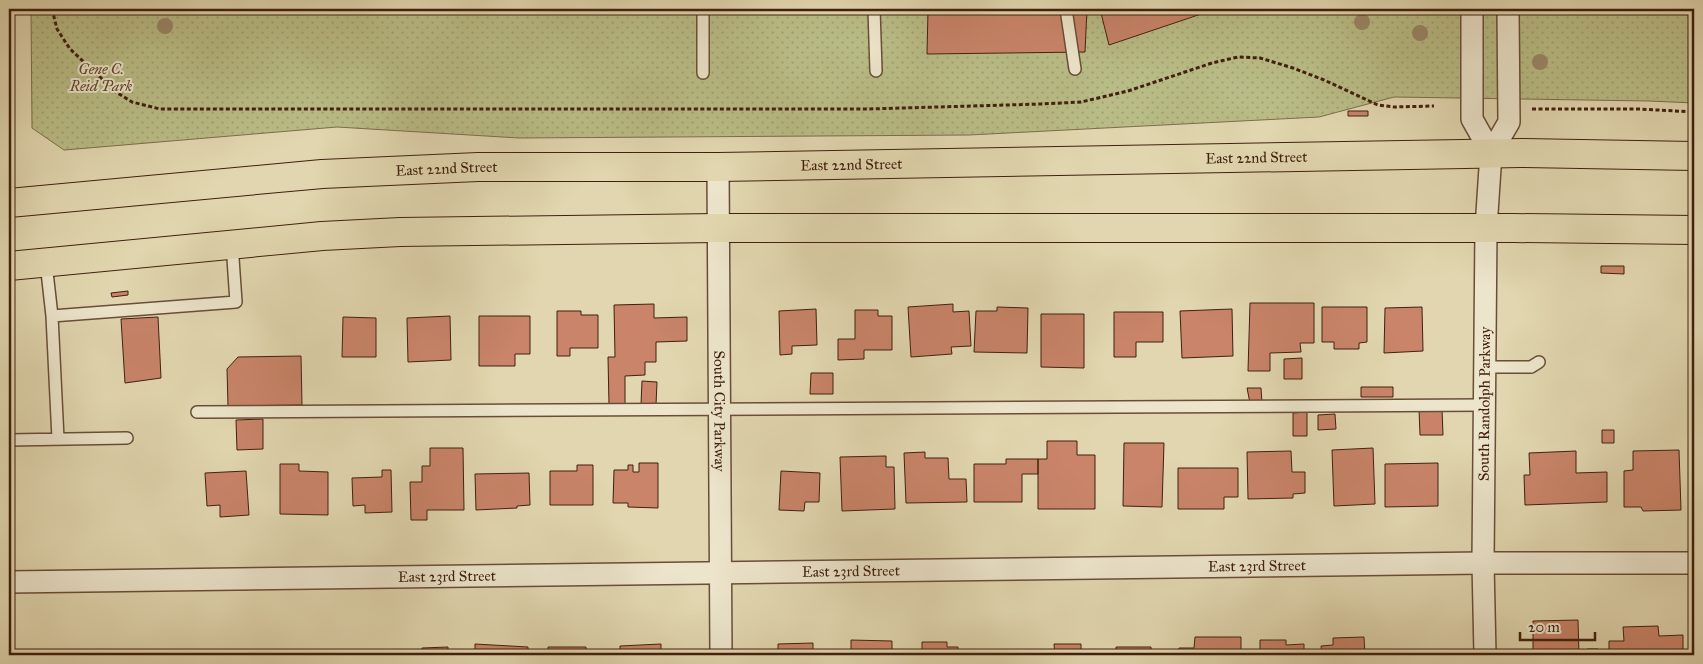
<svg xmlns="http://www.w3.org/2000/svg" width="1703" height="664" font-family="'IM FELL Great Primer',serif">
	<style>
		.park { fill: url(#park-dots); stroke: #7d6e4a }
		.building { fill: #c98469; stroke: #41200f }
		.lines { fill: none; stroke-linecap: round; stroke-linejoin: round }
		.service-casing { stroke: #694e37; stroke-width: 14 }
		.minor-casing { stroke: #694e37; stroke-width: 24 }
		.primary-casing { stroke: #41200f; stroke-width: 30 }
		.path { stroke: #41200f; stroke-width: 3; stroke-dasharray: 4 2.5; stroke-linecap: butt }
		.service { stroke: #ece4cb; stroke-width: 11 }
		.minor { stroke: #ece4cb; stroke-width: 21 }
		.primary { stroke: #e1d6af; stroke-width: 28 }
		.tree { fill: #9a8768 }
		.labels { text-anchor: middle; stroke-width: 4; stroke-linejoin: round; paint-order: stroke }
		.park-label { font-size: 15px; font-style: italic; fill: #5f472d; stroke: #ece4cb }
		.street-label { font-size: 15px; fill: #41200f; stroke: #ece4cb }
	</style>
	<defs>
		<pattern id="park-dots" width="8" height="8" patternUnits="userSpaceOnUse" patternTransform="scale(1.25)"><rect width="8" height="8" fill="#b9bc86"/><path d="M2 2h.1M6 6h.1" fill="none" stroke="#a0a172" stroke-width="1.8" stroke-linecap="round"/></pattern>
	</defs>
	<rect width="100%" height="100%" fill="#e1d6af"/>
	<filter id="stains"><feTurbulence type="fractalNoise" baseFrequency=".004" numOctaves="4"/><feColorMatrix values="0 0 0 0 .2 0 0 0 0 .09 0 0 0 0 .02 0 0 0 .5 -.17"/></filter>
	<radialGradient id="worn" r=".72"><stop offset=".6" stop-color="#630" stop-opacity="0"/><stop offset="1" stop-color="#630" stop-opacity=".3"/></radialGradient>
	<path class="park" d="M31,9h1663v94l-45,-2 -255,-4 -75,20 -350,18 -450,3 -182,-11 -273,23 -32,-22z"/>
	<path class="building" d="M1087,9l-2,43 -158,2 1,-43z
		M1100,9h116l-107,36z
		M1348,111h20v5h-20z
		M1601,266h23v8l-23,-1z
		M128,291v4l-16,2 -1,-4z
		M1250,303h64v40h-14l1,9 -31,1v18h-22z
		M654,304v14l33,-1v24l-31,1v20h-11v13l-20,1v29h-16l-1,-48h7l-1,-52z
		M953,304v8l16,-1 2,35 -20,1 1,7 -41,3 -3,-50z
		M997,307l31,1 -1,45 -53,-1 2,-41h21z
		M1322,307h45v35l-8,1v6h-25v-7h-12z
		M1422,307l1,44 -39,2 1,-45z
		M816,309l1,36 -25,1v8l-12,1 -1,-44z
		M1232,309l1,47 -51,2 -2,-47z
		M855,310h23v6h14v34h-28v9l-26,1v-21h17z
		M557,311h24v4h17v33h-28v8h-13z
		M1114,312h49v30h-27v15h-22z
		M1041,314h43v54l-43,-1z
		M450,316l1,44 -43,2 -1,-44z
		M479,316h51v38h-15v12h-36z
		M158,317l3,61 -36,5 -4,-64z
		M343,317l33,1v39h-34z
		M301,356l1,49 -74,1 -1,-37 11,-12z
		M1302,358v21h-18v-20z
		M811,373h22v21h-23z
		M642,381l15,1 -1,23 -15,-1z
		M1361,387h32v10h-32z
		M1247,388h14l1,15h-12z
		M1419,409h23l1,26h-23z
		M1307,412v24h-14v-23z
		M1335,414l1,15 -18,1v-15z
		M263,419v30l-26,1 -1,-30z
		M1602,430h12v13h-12z
		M1047,441h30v14h18v54h-57v-50h9z
		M1124,443h40l-2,64 -39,-1z
		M430,448h33l1,62h-37v10h-16l-1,-38h12v-16h8z
		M1373,448l2,56 -41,2 -2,-56z
		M1679,450l2,60 -38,1 -2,-4h-17v-36l9,-1v-19z
		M1291,451l1,21h13v21l-12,1v4l-45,1 -1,-47z
		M1576,451v22l31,-1v30l-82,3 -1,-30h6l-1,-22z
		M925,452v6h23l1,21h17l1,23 -61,1 -2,-50z
		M886,456v11h8l1,42 -53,2 -2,-54z
		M1006,459h32v15h-16v28h-48v-38h32z
		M639,463h19v45l-30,-1v-4h-15l1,-33h14v-5h5v7h6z
		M1438,463v43l-53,1v-43z
		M280,464h19v7l29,1v43l-48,-1z
		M577,465h16v40h-43v-34h27z
		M1178,468h60v29h-14v12h-46z
		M382,470h9l1,42 -27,1v-8l-12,1 -1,-28 30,-1z
		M246,471l3,44 -29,2v-12l-13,1 -2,-33z
		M781,471l39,2 -1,29h-14l-1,9 -25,-1z
		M529,473l1,32 -13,1v2l-41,2 -1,-36z
		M1578,620l1,35h-46v-34z
		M1658,626l1,10 24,-1v20h-74v-14h15l-1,-14z
		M1195,637h46v18h-62v-7h15z
		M1364,637l1,18h-43l-1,-9 12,-1v-7z
		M851,640l41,1v14h-41z
		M1260,640h26v5l18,-1v11h-44z
		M922,642h25v5h11v8h-50l14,-1z
		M813,643v12h-35v-11z
		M475,644l53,3v8h-53z
		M661,644v11h-41v-9z
		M1054,644h27v7h13v4h-39z
		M448,647v8h-26v-7z
		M548,647h38v8h-38z
		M1116,647h35v8h-35z
		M1587,649h11v6h-11z
		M119,651v4h-40v-3z
		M190,651v4h-59v-3z
		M1031,652v3h-54v-2z"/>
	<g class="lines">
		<g class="service-casing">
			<path id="service" d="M703,9v64
				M874,9l2,62
				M1066,9l9,60
				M46,263l6,53 184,-14 -4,-58
				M52,316l6,123
				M1485,367h46l8,-5
				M197,412l1287,-7
				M9,440l118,-2"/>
		</g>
		<g class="minor-casing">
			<g id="minor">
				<path d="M1472,9v110l19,34"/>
				<path id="s1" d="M718,167l3,488"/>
				<path id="s2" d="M9,582l1474,-19h211"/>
				<path id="s3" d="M1485,655l-2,-92 3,-335 5,-75 18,-31 -1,-113"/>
			</g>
		</g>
		<g class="primary-casing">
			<g id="primary">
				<path id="s4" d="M9,203l313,-29 156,-7h240l803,-14 173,3"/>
				<path d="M9,266l313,-30 78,-4 318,-4h796l180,2"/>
			</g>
		</g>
		<path class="path" d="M52,9l5,20 13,20 46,43 16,10 28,7h708l173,-5 40,-2 47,-11 84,-28 26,-6 22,1 33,10 31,12 54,25 16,2 40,-1
			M1532,109h107l55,3"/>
		<use href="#service" class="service"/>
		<use href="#minor" class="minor"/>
		<use href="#primary" class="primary"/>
	</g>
	<g class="tree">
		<circle cx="1362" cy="22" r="8"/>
		<circle cx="165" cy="26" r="8"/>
		<circle cx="1420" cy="33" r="8"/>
		<circle cx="1540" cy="62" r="8"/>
	</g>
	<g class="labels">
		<g class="park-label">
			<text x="101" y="74">Gene C.<tspan x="101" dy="17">Reid Park</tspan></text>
		</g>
		<g class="street-label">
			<text dy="5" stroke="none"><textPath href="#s4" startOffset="1249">East 22nd Street</textPath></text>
			<text dy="5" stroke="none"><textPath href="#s4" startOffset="844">East 22nd Street</textPath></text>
			<text dy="5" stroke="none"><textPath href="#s4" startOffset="439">East 22nd Street</textPath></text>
			<text dy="5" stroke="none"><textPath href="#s3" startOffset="251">South Randolph Parkway</textPath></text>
			<text dy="5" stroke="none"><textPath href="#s1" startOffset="244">South City Parkway</textPath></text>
			<text dy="5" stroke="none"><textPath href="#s2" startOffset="1248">East 23rd Street</textPath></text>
			<text dy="5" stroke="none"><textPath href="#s2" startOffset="842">East 23rd Street</textPath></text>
			<text dy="5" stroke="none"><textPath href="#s2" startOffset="438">East 23rd Street</textPath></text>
		</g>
	</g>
	<rect width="1703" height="664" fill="none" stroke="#e1d6af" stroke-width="30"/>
	<rect x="10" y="10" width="1683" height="644" fill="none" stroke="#41200f" stroke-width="2.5"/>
	<rect x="15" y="15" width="1673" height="634" fill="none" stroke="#41200f"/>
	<path d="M1520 632v8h75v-8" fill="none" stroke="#41200f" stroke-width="2.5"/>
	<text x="1528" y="632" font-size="15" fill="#41200f" stroke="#ece4cb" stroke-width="4" paint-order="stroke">20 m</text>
	<rect width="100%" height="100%" filter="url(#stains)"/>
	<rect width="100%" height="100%" fill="url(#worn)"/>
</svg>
